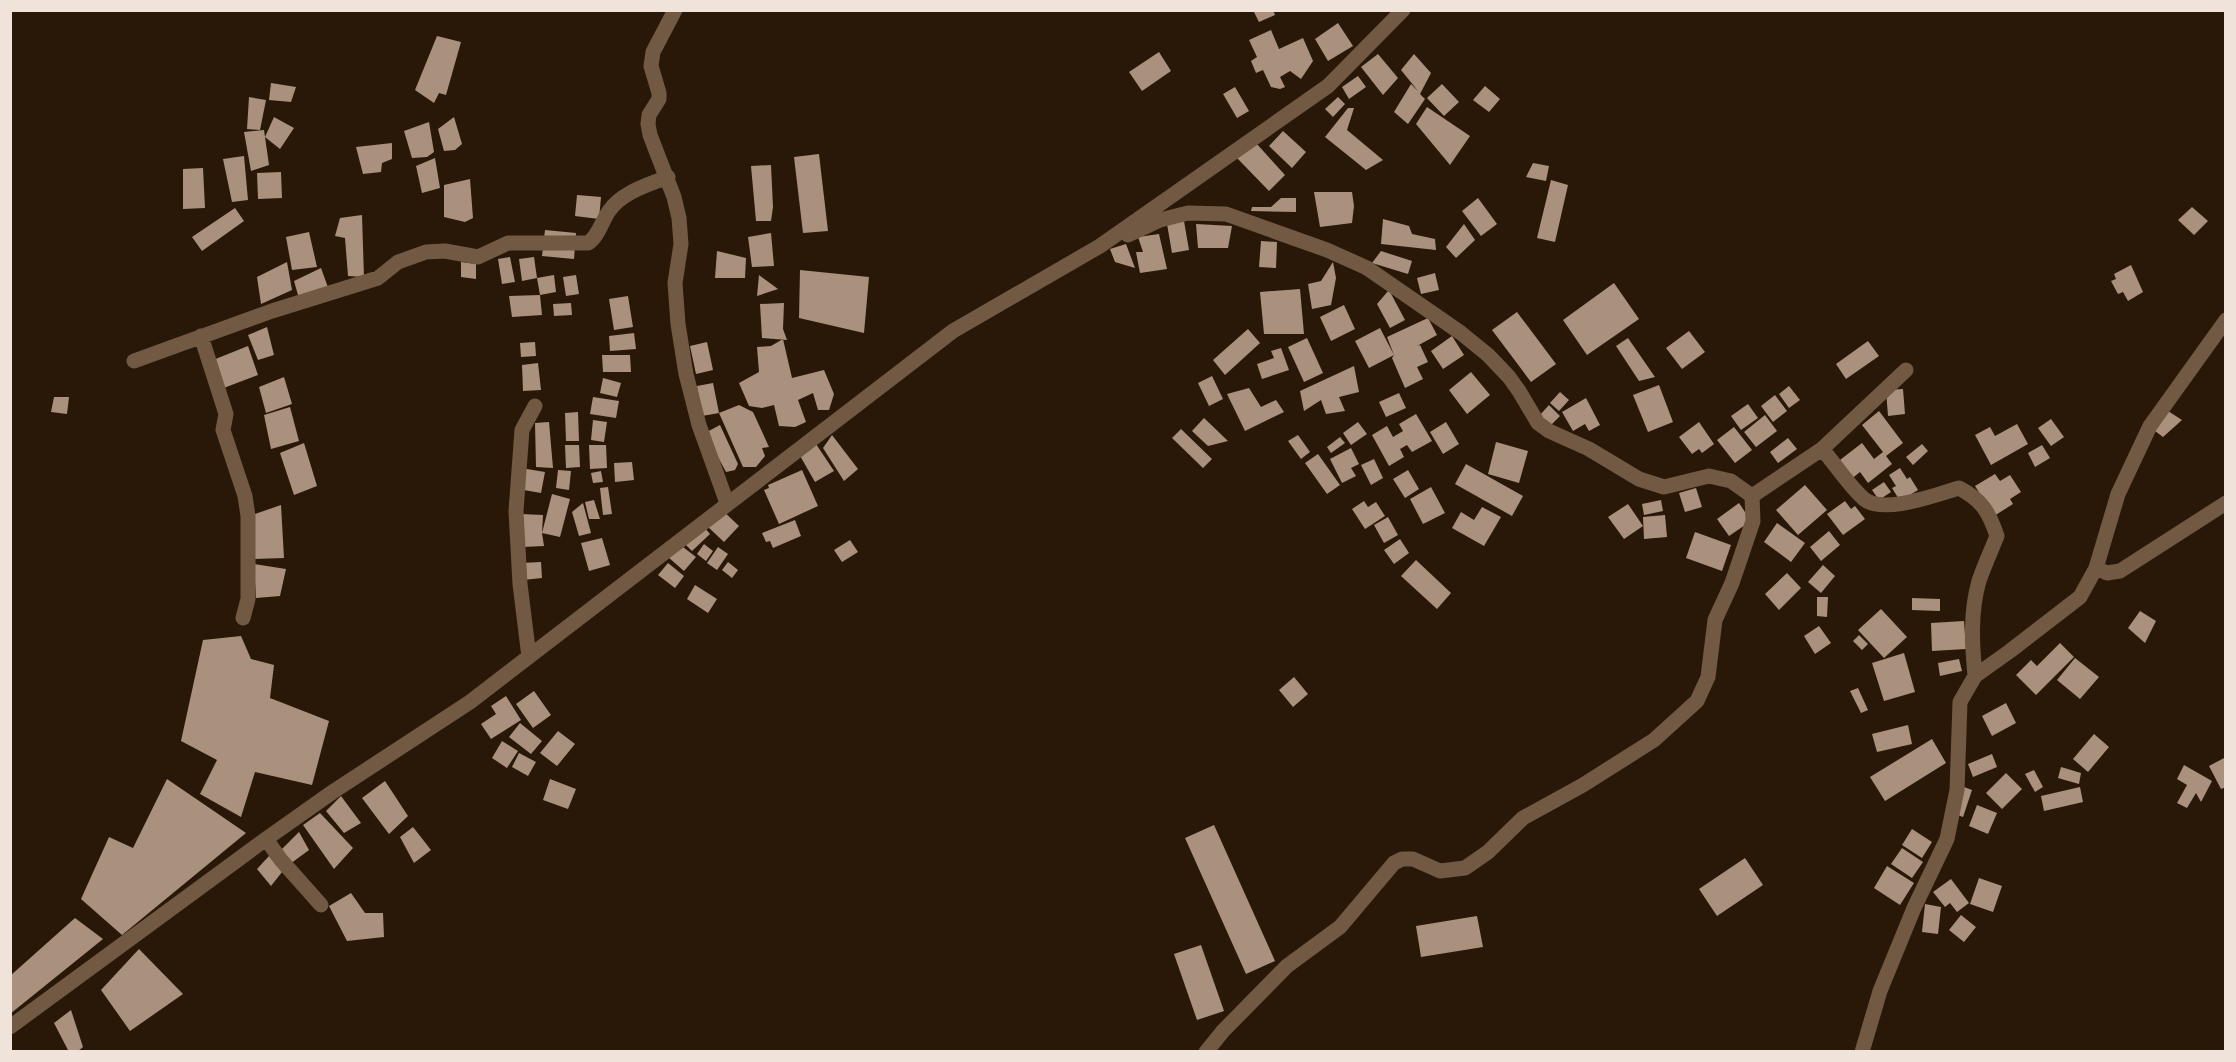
<svg xmlns="http://www.w3.org/2000/svg" width="2236" height="1062" font-family="Jost,sans-serif">
	<style>
		.building { fill: #aa917d }
		.lines { fill: none; stroke-linecap: round; stroke-linejoin: round }
		.minor { stroke: #715944; stroke-width: 15 }
	</style>
	<rect width="100%" height="100%" fill="#291808"/>
	<path class="building" d="M1253,10h20l2,5 -16,7z
		M1338,23l15,23 -25,15 -13,-22z
		M1271,30l8,19 24,-11 10,23 -12,18 -11,-8 -10,6 5,10 -5,2 -9,-2 -8,-17 -7,3 -5,-12 6,-4 -8,-17z
		M437,36l24,6 -15,53 -7,-2 -5,10 -19,-13z
		M1159,52l12,19 -29,20 -13,-19z
		M1378,54l20,24 -15,17 -22,-28z
		M1414,54l17,19 -11,21 5,5 -17,25 -14,-12 17,-28 7,7 -17,-21z
		M1358,76l8,11 -17,12 -7,-12z
		M271,83l25,4 -5,15 -22,-2z
		M1442,84l17,18 -15,14 -17,-18z
		M1485,86l15,13 -11,13 -16,-12z
		M1235,87l14,24 -12,7 -14,-24z
		M249,97l17,3 -6,30 -13,-1z
		M1338,97l7,7 -12,13 -8,-8z
		M1427,107l43,29 -20,29 -34,-41z
		M1348,108h6l-7,22 36,30 -17,10 -41,-33z
		M274,117l20,11 -14,21 -15,-12 4,28 -18,6 -7,-39 20,-2 1,7z
		M454,117l8,27 -7,6 -11,1 -6,-22z
		M429,122l5,30 -7,5 -15,1 -8,-27z
		M1283,131l23,21 -14,16 -23,-22z
		M392,143v16l-10,4 -1,9 -18,2 -7,-27z
		M1256,143l29,32 -16,16 -32,-33z
		M819,154l9,77 -25,2 -9,-76z
		M244,156l4,44 -16,2 -9,-43z
		M435,158l5,30 -18,5 -6,-27z
		M1533,163l16,3 -3,15 -20,-4z
		M771,165l2,42 -2,14h-15l-5,-55z
		M203,168l2,40 -22,1v-40z
		M281,172l1,26 -24,1 -1,-26z
		M470,179l3,39 -8,4 -21,-5v-32z
		M1551,180l17,5 -13,57 -18,-4z
		M1314,192h38l2,14 -2,17 -32,4z
		M577,195l24,2 -2,22 -24,-3z
		M1281,198h15v14l-45,-1 1,-4h19z
		M1478,198l19,26 -16,12 -19,-25z
		M2192,207l16,14 -14,14 -16,-15z
		M235,208l9,13 -42,30 -10,-14z
		M362,215l2,62 -16,-1 -3,-38 -10,-2 5,-18z
		M1383,219l26,7 3,8 23,5 1,11 -55,-6z
		M1184,221l5,29 -17,3 -5,-29z
		M1196,224l36,2 -4,22h-30z
		M1464,224l11,16 -19,18 -10,-11z
		M545,230l31,3 -2,26 -32,-3z
		M309,232l8,35 -25,3 -6,-33z
		M771,233l3,33 -22,1 -4,-30z
		M1159,234l8,35 -27,4 -4,-21h7l-5,-15z
		M1261,241l16,1 -1,26 -17,-1z
		M1126,244l9,24 -20,-6 -5,-13z
		M717,251l29,7 -1,20h-30z
		M1381,251l31,10 -4,13 -36,-11z
		M510,257l5,25 -13,2 -4,-25z
		M534,257l3,21 -15,3 -3,-22z
		M287,262l5,28 -31,14 -4,-27z
		M461,262l15,2v15l-15,-2z
		M1333,262l3,16 -5,27 -19,4 -4,-25 13,-3z
		M2131,265l12,27 -15,9 -5,-9 -5,2 -7,-13 5,-2 -2,-5z
		M321,268l9,25 -30,9 -6,-21z
		M800,270l69,7 -5,56 -65,-15z
		M1435,273l4,17 -18,4 -4,-16z
		M554,275l2,17 -16,3 -3,-17z
		M576,275l3,19 -13,2 -3,-19z
		M759,275l19,14 -21,7z
		M1614,283l25,36 -52,36 -24,-35z
		M1300,289l4,45h-40l-4,-42z
		M1389,290l16,30 -15,8 -13,-24z
		M540,295l2,20 -30,2 -3,-21z
		M628,296l5,31 -19,3 -5,-31z
		M571,303l1,12 -18,1 -1,-12z
		M784,303l-1,26 4,11 -25,-2 -2,-34z
		M1344,305l11,24 -24,12 -11,-24z
		M1517,312l39,52 -25,18 -39,-52z
		M1428,318l9,17 -20,11 3,-1 8,17 -11,5 6,12 -18,9 -13,-30 2,-3 -25,13 -14,-27 25,-13 14,27 -7,-18z
		M267,327l7,28 -16,5 -10,-25z
		M1248,329l12,14 -35,32 -12,-15z
		M1689,331l16,21 -23,17 -16,-21z
		M634,333l2,16 -26,2 -1,-15z
		M1452,336l12,19 -21,14 -12,-18z
		M1307,338l16,35 -19,9 -16,-35z
		M1628,338l27,39 -16,4 -23,-35z
		M783,339l9,39 32,-8 10,24 -5,16h-11l-5,-17 -15,7 8,22 -11,5 -16,-1 -5,-21 -12,3 -13,-2 -10,-23 20,-11 -2,-25 14,-1z
		M1868,341l11,15 -33,23 -10,-15z
		M535,342l1,14 -15,1 -1,-14z
		M707,342l6,28 -17,4 -6,-28z
		M248,346l10,29 -37,14 -8,-29z
		M1281,348l8,22 -27,9 -5,-15 17,-6 -3,-7z
		M602,355h28l1,17h-28z
		M538,363l3,27 -18,1 -1,-26z
		M1354,366l5,26 -20,5 6,14 -19,3 -5,-14 -17,11 -4,-20z
		M1471,372l19,23 -23,19 -18,-24z
		M1212,376l11,23 -14,7 -11,-23z
		M284,377l8,27 -26,9 -7,-26z
		M603,378l18,5 -4,14 -17,-4z
		M713,383l6,30 -17,3 -5,-30z
		M1659,385l14,37 -25,10 -15,-37z
		M1789,386l11,14 -11,8 -10,-14z
		M1249,388l12,19 15,-7 8,12 -39,19 -18,-37z
		M1903,389l2,25 -17,2 -2,-26z
		M1560,392l9,8 -10,11 -9,-8z
		M1399,393l7,15 -20,9 -7,-15z
		M1775,395l12,16 -14,11 -12,-16z
		M54,397h15l-2,17 -16,-2z
		M593,397l26,4 -3,17 -26,-4z
		M1586,398l14,27 -11,6 -4,-7 -12,7 -11,-19z
		M1748,404l10,14 -17,12 -10,-14z
		M739,405l14,7 16,35 -7,1 3,8 -9,11h-13l-24,-54z
		M1549,405l11,11 -11,11 -10,-11z
		M290,407l9,34 -28,8 -7,-34z
		M1879,411l24,32 -17,13 6,8 -24,19 -8,-11 -10,8 -10,-20 22,-17 12,16 9,-7 -21,-27z
		M2168,411l14,9 -19,17 -8,-6z
		M578,412l1,29h-13l-1,-28z
		M1416,414l16,27 -20,11 -5,-7 -7,4 4,8 -15,9 -17,-31 15,-9 6,11 10,-6 -4,-7z
		M1765,415l12,16 -21,16 -12,-15z
		M1204,418l24,23 -20,5 -16,-15z
		M2051,419l13,18 -13,9 -13,-18z
		M593,420l14,2 -3,20 -13,-2z
		M549,422l4,46 -17,-1 -1,-44z
		M1358,422l9,12 -16,11 -8,-12z
		M1446,422l13,22 -16,10 -13,-22z
		M1699,422l15,22 -12,9 -3,-4 -7,5 -13,-17z
		M2017,424l11,20 -37,21 -16,-30 15,-8 5,9z
		M720,425l18,39 -3,6 -9,2 -21,-39z
		M1734,427l18,23 -17,13 -18,-23z
		M1181,429l31,30 -9,9 -31,-30z
		M832,435l26,34 -14,12 -21,-33z
		M1298,435l12,17 -9,7 -13,-18z
		M1340,437l5,6 -14,10 -4,-6z
		M1788,438l9,11 -19,14 -8,-11z
		M814,441l20,30 -19,11 -16,-28z
		M1496,442l32,9 -9,32 -31,-9z
		M304,443l13,43 -23,9 -14,-42z
		M1922,444l6,7 -15,14 -7,-8z
		M565,445h14l1,22 -14,1z
		M589,445h17l1,23 -17,1z
		M2042,445l8,13 -15,9 -7,-14z
		M1351,448l8,16 -8,4 5,8 -14,7 -12,-24z
		M1318,454l22,31 -13,9 -22,-31z
		M1374,459l9,19 -12,7 -10,-20z
		M632,462l2,18 -19,2 -1,-19z
		M1466,464l57,32 -11,20 -57,-32z
		M521,468l24,4 -4,21 -23,-4z
		M1900,468l7,11 3,-2 8,13 -18,11 -8,-13 4,-2 -7,-11z
		M558,470l13,1 -2,19 -13,-2z
		M802,470l16,36 -39,18 -15,-34 5,-2 -1,-3z
		M1408,470l11,19 -14,9 -12,-19z
		M601,471l2,11 -10,1 -2,-10z
		M1995,474l5,7 10,-6 11,17 -11,7 3,5 -19,12 -19,-30z
		M1884,482l7,10 -12,8 -7,-10z
		M1805,485l22,25 -29,25 -22,-25z
		M608,487l4,27 -9,1 -3,-27z
		M1431,487l14,26 -22,11 -13,-25z
		M1696,488l6,19 -17,5 -6,-19z
		M552,494l18,5 -10,38 -18,-4 2,13 -21,1 -2,-33 22,1 -1,18z
		M594,500l6,19h-11l-4,-17z
		M1661,500l2,11 -19,4 -2,-11z
		M1364,501l4,6 8,-5 9,14 -20,13 -13,-20z
		M1845,501l6,8 4,-3 10,13 -22,16 -16,-21z
		M583,503l8,30 -12,3 -7,-24z
		M1739,503l12,18 -22,15 -12,-17z
		M1628,504l15,22 -19,13 -16,-22z
		M281,505l3,53 -30,1 1,-45z
		M1482,507l19,10 -17,29 -32,-18 9,-16 13,8z
		M721,509l18,17 -15,16 -18,-17z
		M1665,515l2,22 -23,2 -1,-22z
		M1388,517l10,18 -14,8 -10,-18z
		M795,520l6,16 -28,12 -3,-7 -4,1 -4,-9z
		M1777,523l28,20 -14,19 -27,-20z
		M703,526l7,8 -18,17 -7,-7z
		M1829,531l11,14 -19,16 -11,-14z
		M1695,532l36,13 -9,26 -36,-13z
		M602,538l8,27 -21,6 -8,-28z
		M1400,539l9,14 -15,11 -10,-14z
		M850,540l8,12 -16,10 -8,-12z
		M679,544l17,13 -12,14 -16,-14z
		M704,544l9,7 -7,10 -9,-7z
		M718,547l10,7 -11,16 -10,-7z
		M1416,560l35,33 -14,16 -36,-33z
		M541,562l1,16 -19,2 -1,-17z
		M728,562l10,8 -6,8 -10,-8z
		M668,563l16,13 -9,12 -17,-13z
		M254,564l32,5 -6,27 -24,2z
		M1823,565l12,11 -14,17 -13,-11z
		M1787,573l14,15 -22,22 -14,-16z
		M695,585l22,14 -9,14 -21,-14z
		M1817,597h11l-1,20 -10,-1z
		M1912,598l28,1v12l-28,-1z
		M1881,609l26,28 -23,21 -26,-28z
		M2140,611l16,10 -11,22 -17,-15z
		M1964,621l2,28 -34,2 -1,-28z
		M1819,626l12,17 -16,11 -11,-18z
		M1859,635l9,9 -6,6 -9,-9z
		M241,636l10,23 23,6 -4,33 59,23 -17,64 -57,-13 -14,45 -41,-23 17,-34 -36,-19 22,-101z
		M2060,643l14,14 -38,38 -20,-20 15,-15 6,6z
		M1904,653l11,39 -31,9 -12,-38z
		M2075,658l24,19 -19,22 -23,-19z
		M1959,659l3,12 -22,5 -2,-13z
		M1294,677l14,17 -15,13 -14,-17z
		M1858,688l10,22 -7,3 -11,-22z
		M534,691l17,24 -18,13 -17,-24z
		M506,696l15,24 -30,19 -10,-15 15,-10 -5,-8z
		M2006,703l10,20 -24,13 -10,-20z
		M520,723l22,18 -11,13 -22,-17z
		M1908,725l4,19 -35,8 -5,-18z
		M558,731l17,13 -18,22 -17,-13z
		M2094,734l15,13 -21,25 -15,-13z
		M1932,739l14,24 -61,38 -15,-24z
		M502,741l16,10 -11,17 -15,-10z
		M519,753l17,9 -8,14 -16,-9z
		M1992,754l5,13 -24,10 -5,-13z
		M2226,757v30l-5,2 -12,-23z
		M2184,765l28,16 -11,21 -5,-9 -9,15 -10,-5 10,-18 -10,-6z
		M2061,767l20,6 -2,11 -21,-6z
		M2034,770l9,17 -8,5 -10,-18z
		M2006,773l16,16 -20,20 -16,-16z
		M167,779l79,54 -124,102 -41,-36 28,-62 24,11z
		M550,779l26,10 -8,20 -25,-9z
		M385,781l23,35 -19,18 -27,-36z
		M1964,787l8,3 -9,27 -8,-3z
		M2080,787l3,15 -39,9 -3,-15z
		M341,796l20,27 -17,10 -18,-22z
		M1977,805l20,8 -9,21 -19,-8z
		M320,813l33,35 -19,21 -31,-44z
		M1214,825l61,136 -29,13 -61,-136z
		M413,827l18,23 -17,13 -14,-26z
		M1912,829l20,13 -10,16 -20,-13z
		M299,832l10,18 -19,14 -9,-14z
		M1902,848l21,14 -11,16 -21,-14z
		M269,856l13,16 -11,14 -14,-17z
		M1745,858l18,27 -46,31 -18,-27z
		M1887,866l27,17 -14,22 -26,-17z
		M1979,878l23,8 -9,26 -23,-8z
		M1951,879l18,24 -12,9 -7,-9 -5,4 -12,-15z
		M351,893l14,20h18l1,24 -37,4 -18,-35z
		M1925,904l16,3 -3,27 -16,-2z
		M1961,915l15,12 -12,15 -15,-12z
		M1477,916l6,31 -62,10 -5,-31z
		M75,918l28,21 -93,75v-38z
		M1201,945l23,66 -27,9 -23,-66z
		M139,949l44,45 -53,37 -29,-41z
		M71,1010l12,37 -6,5h-8l-15,-29z"/>
	<g class="lines">
		<path class="minor" d="M675,10l-22,42 -2,14 8,27v6l-10,16 -1,9 2,11 24,62 5,21 2,26 -6,39 3,41 8,50 13,51 28,78
			M1128,235l32,-15 28,-7 38,1 101,36 40,18 94,65 27,22 21,22 10,14 19,32 11,8 40,18 50,30 25,8 45,-11 22,5 21,15 1,25 -21,62 -17,37 -7,57 -11,24 -43,39 -71,45 -60,33 -35,34 -23,16 -25,3 -27,-12h-11l-8,4 -54,64 -53,39 -64,65 -17,21
			M201,336l25,78 -3,16 22,66 3,20v83l-5,19
			M134,361l138,-50 106,-33 20,-16 28,-10 19,-1 33,6 30,-14h80c10,-6 14,-22 21,-32 13,-19 39,-26 59,-34
			M1822,449c14,16 27,37 42,50 19,16 74,-5 95,-11 23,12 30,24 38,48 -6,15 -13,30 -18,45 -9,31 -7,63 -4,95
			M1752,496l70,-47 84,-79
			M2096,568l11,5 13,-2 106,-68
			M529,657l-9,-73 -4,-73 6,-81 13,-24
			M266,839l15,21 40,45
			M10,1027l256,-188 68,-48 136,-89 483,-371 147,-85 228,-160 75,-76
			M1862,1052l18,-61 34,-83 33,-69 10,-49 3,-88 15,-26 35,-25 70,-54 16,-29 22,-74 32,-68 76,-106"/>
	</g>
	<rect width="2236" height="1062" fill="none" stroke="#f0e4da" stroke-width="24"/>
</svg>
